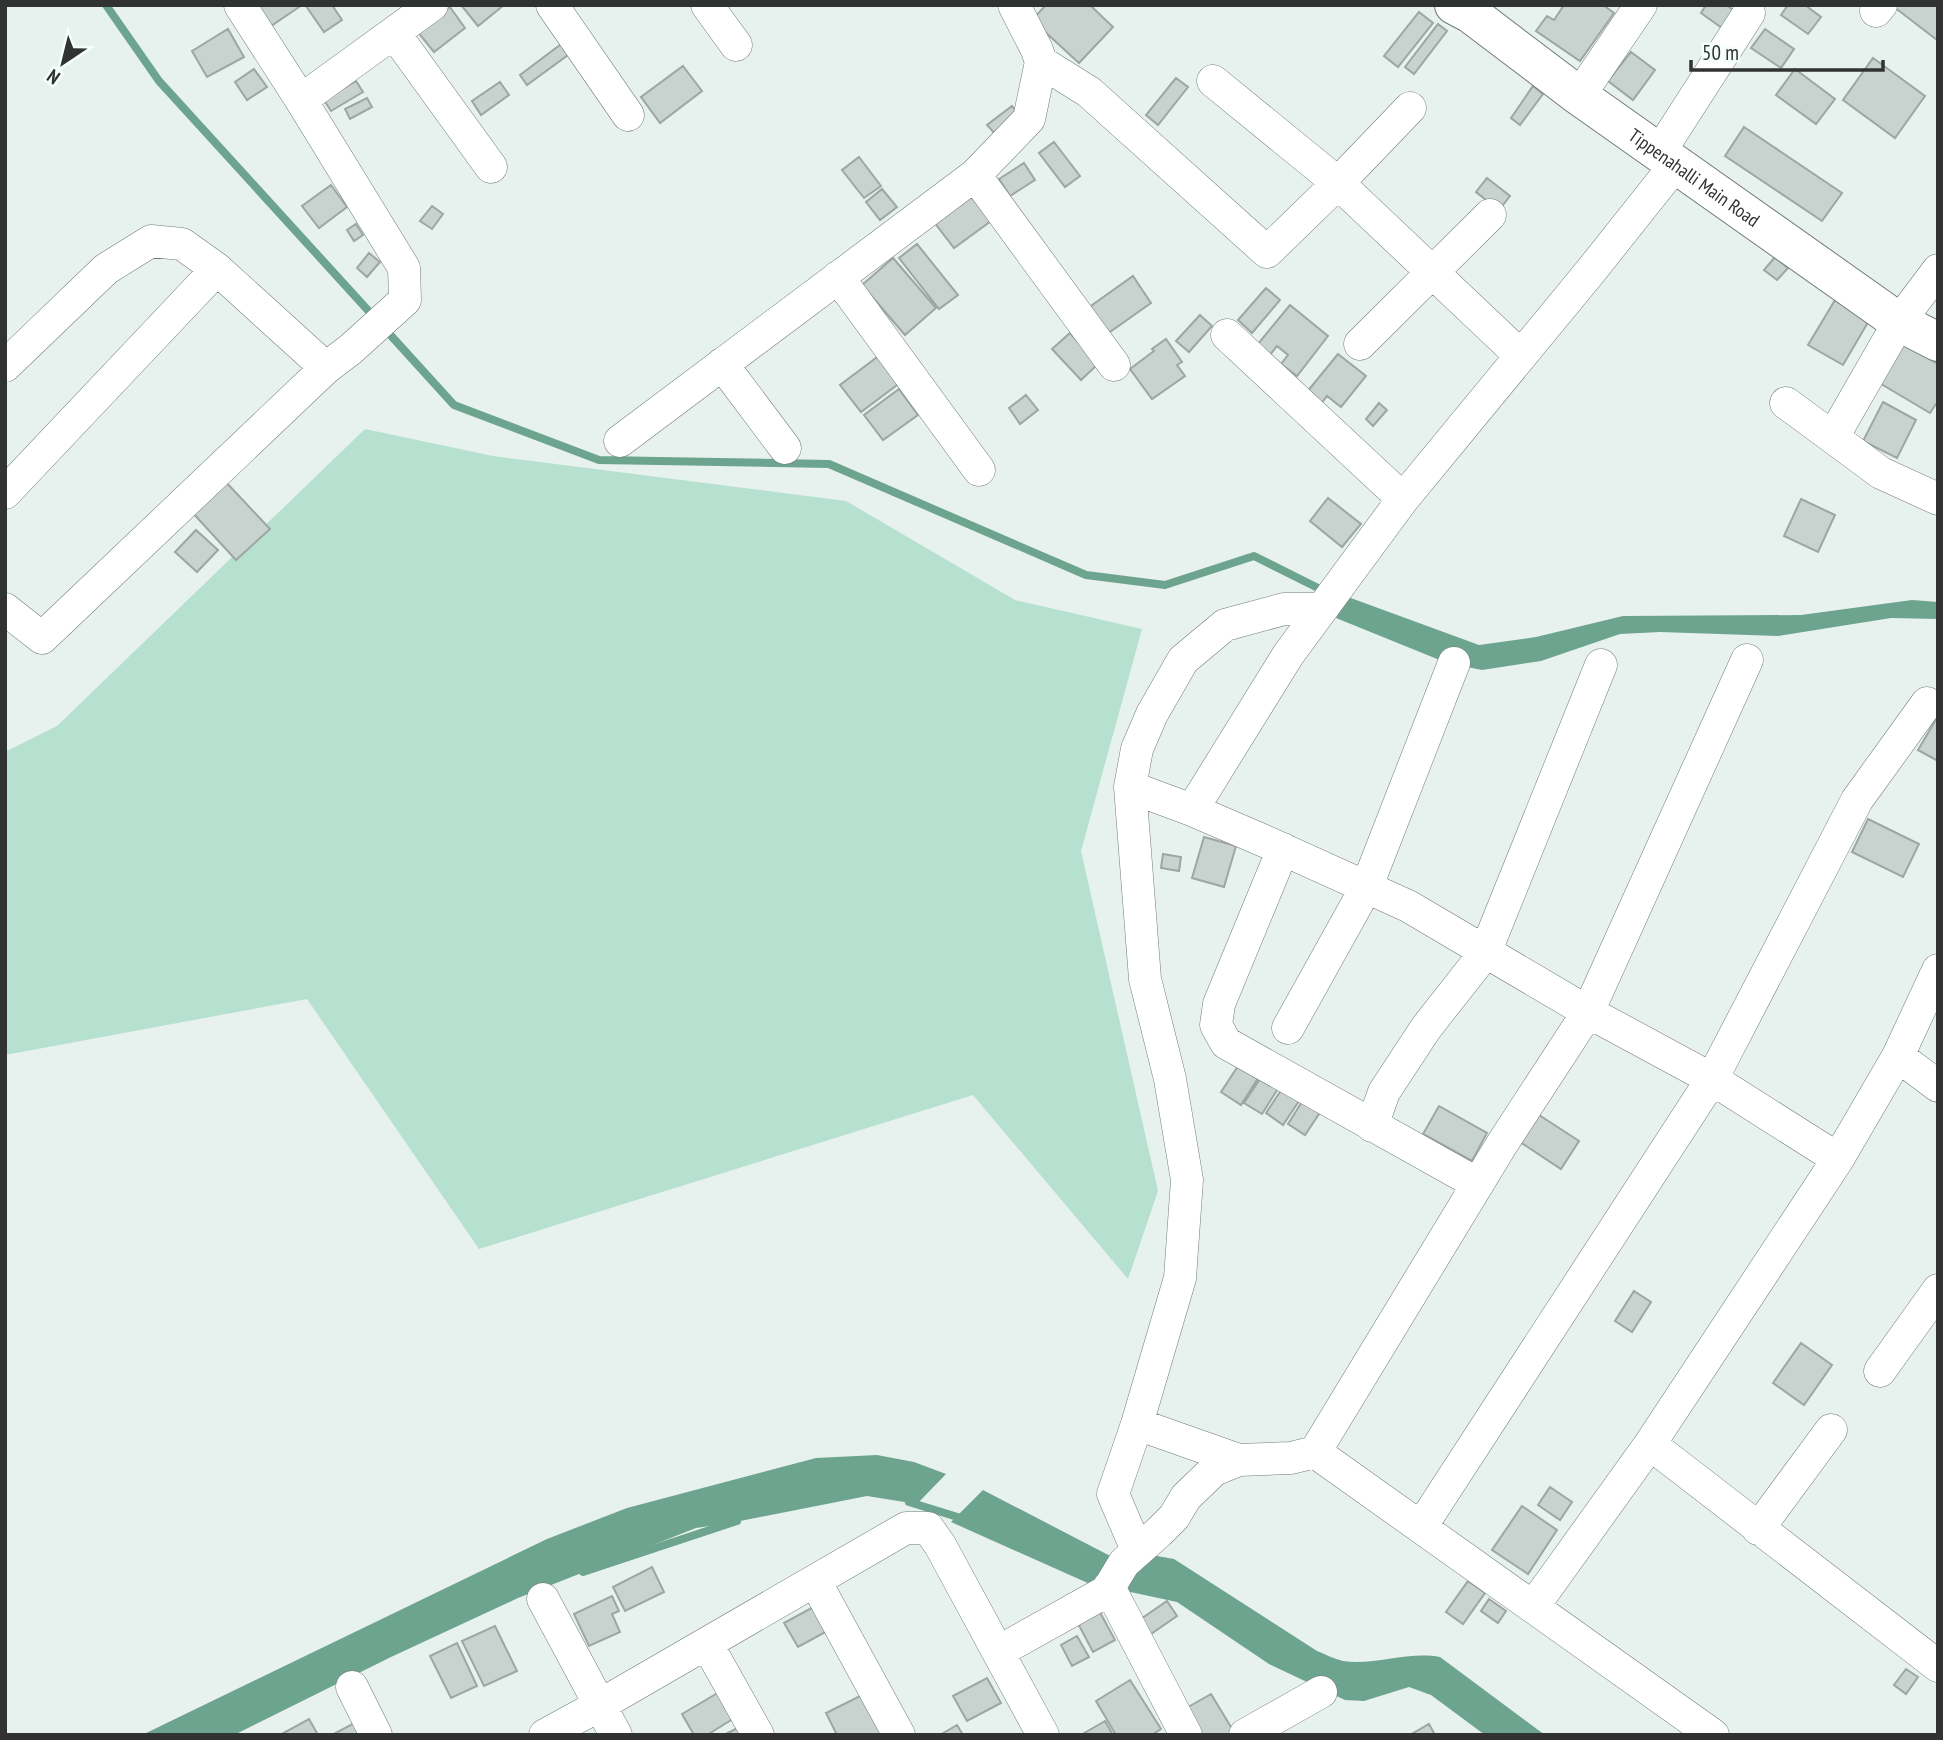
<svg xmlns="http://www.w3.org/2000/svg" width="1943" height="1740" font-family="'PT Sans Narrow',sans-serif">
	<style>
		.green { fill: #b6e0cf }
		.water { fill: #6da48f }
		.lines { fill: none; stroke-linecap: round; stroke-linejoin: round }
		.stream { stroke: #6da48f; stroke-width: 8 }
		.building { fill: #c8d2ce; stroke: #9da6a2; stroke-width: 2 }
		.minor-casing { stroke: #737c78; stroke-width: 33 }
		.tertiary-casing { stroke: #737c78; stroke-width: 40 }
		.minor { stroke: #fff; stroke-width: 32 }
		.tertiary { stroke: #fff; stroke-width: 38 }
		.labels { text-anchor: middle; stroke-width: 6; stroke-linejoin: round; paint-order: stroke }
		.street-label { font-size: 19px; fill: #303332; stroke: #f5fffa }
	</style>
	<rect width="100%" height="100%" fill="#e7f1ed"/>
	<path class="green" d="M365,429l128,27 353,45 169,99 127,29 -61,222 77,340 -30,88 -155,-184 -494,154 -172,-250 -302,56v-303l52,-26z"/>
	<path class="water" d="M1348,597l131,48 57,-8 87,-21 178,-1 111,-15 26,2v17l-47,-1 -113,18 -118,-4 -40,2 -79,27 -59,9 -35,-7 -111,-45z
		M877,1455l37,7 32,12 -29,30 -50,-8 -137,27 -34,5 -178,70 -127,59 -157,78h-92l405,-196 80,-31 189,-50z
		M983,1490l135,70 -19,28 -148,-66z
		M1146,1554l28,5 143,92c8,3 17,8 26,10 31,5 64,-10 97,-4l105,78h-60l-54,-40 -22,-8 -45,14 -19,-1 -76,-36 -92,-62 -56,-12z"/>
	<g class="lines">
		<path class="stream" d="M106,5l53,76 216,237
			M384,328l70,77 145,55 230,4 257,111 79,10 89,-29 72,36
			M909,1502l55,17
			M583,1572l154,-51"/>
	</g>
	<path class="building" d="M253,5h49l-34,23z
		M332,5l10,15 -18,12 -18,-26z
		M461,5h43l-26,21z
		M1046,5h44l23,22 -34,36 -47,-43z
		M1564,5h39l11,8 -34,48 -44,-30 11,-15 7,4z
		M1706,5h20l16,11 -13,17 -28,-20z
		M1788,5h17l16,12 -13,17 -27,-19z
		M1896,5h42l-1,35 -43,-33z
		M450,7l15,21 -31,24 -17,-21z
		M1419,12l14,11 -35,44 -14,-11z
		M1438,24l9,7 -33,43 -9,-7z
		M228,29l16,28 -37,20 -15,-26z
		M1765,29l29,20 -13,19 -30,-20z
		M564,42l8,10 -45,33 -7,-10z
		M1631,52l24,18 -22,30 -25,-19z
		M1873,58l52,38 -30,42 -52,-38z
		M683,66l19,25 -42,32 -19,-26z
		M254,69l13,18 -20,13 -12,-18z
		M1795,69l40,30 -19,25 -40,-29z
		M1176,78l12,9 -30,38 -12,-10z
		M356,81l7,11 -32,19 -7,-11z
		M500,82l9,13 -28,20 -9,-14z
		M1533,86l10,8 -23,31 -9,-7z
		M367,98l5,9 -22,12 -5,-10z
		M1012,106l7,10 -24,18 -8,-9z
		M1744,127l98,66 -20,28 -97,-65z
		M1054,142l26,34 -15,11 -26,-34z
		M859,157l22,29 -17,12 -22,-28z
		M1024,163l11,17 -25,16 -11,-17z
		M1487,178l23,18 -11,14 -23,-18z
		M331,185l16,22 -28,21 -17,-22z
		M882,189l15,18 -17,13 -14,-18z
		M969,194l22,27 -37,27 -20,-26z
		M432,206l11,8 -11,15 -12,-8z
		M356,224l7,11 -9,6 -7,-11z
		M917,244l41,51 -19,14 -40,-51z
		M369,253l11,9 -13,15 -10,-9z
		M1775,257l13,11 -11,12 -13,-10z
		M893,258l43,50 -31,27 -43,-50z
		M1133,276l18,27 -44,31 -19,-26z
		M1266,288l14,12 -28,33 -14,-13z
		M1835,300l35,19 -27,46 -35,-20z
		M1290,305l38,31 -31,40 -16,-12 7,-9 -11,-9 -7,9 -13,-10z
		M1200,315l12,11 -23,26 -13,-11z
		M1070,333l28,31 -17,16 -29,-31z
		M1166,339l16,23 -5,3 8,11 -33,23 -22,-30 24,-18 -2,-2z
		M1900,342l38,22v37l-8,12 -54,-32z
		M1338,354l28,22 -25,31 -14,-11 -6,8 -14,-12z
		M880,355l21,27 -40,30 -21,-27z
		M899,389l19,26 -35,25 -19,-25z
		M1026,395l12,15 -18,14 -11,-16z
		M1883,402l33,18 -19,38 -34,-17z
		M1379,403l8,7 -14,16 -7,-7z
		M224,480l46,49 -34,31 -45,-49z
		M1328,498l33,26 -19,23 -32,-26z
		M1801,499l34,16 -17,37 -34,-16z
		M196,530l22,20 -21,22 -22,-20z
		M1938,716v45l-20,-11z
		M1868,819l51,25 -16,33 -51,-25z
		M1204,837l32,9 -12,41 -32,-9z
		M1163,854l18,3 -2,14 -18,-3z
		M1240,1063l20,12 -19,30 -20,-13z
		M1262,1076l17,11 -17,27 -18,-11z
		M1284,1086l17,12 -18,27 -17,-12z
		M1305,1097l18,11 -18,27 -17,-11z
		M1439,1106l48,27 -15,28 -49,-27z
		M1536,1113l43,28 -18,28 -44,-29z
		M1634,1291l17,11 -19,30 -17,-11z
		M1801,1343l31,22 -28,40 -31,-22z
		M1550,1487l22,15 -12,18 -22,-15z
		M1522,1506l35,24 -29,44 -36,-24z
		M652,1567l12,25 -39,19 -12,-24z
		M1468,1581l17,12 -22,31 -17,-12z
		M612,1596l7,15 -7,3 8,18 -31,14 -15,-32z
		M1489,1599l17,12 -8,12 -17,-12z
		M1167,1601l10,15 -29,20 -10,-15z
		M817,1605l14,24 -33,18 -14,-24z
		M1096,1605l19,35 -22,12 -19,-36z
		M495,1626l22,45 -33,15 -22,-45z
		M1077,1636l12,21 -17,9 -11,-21z
		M457,1643l20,43 -26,12 -21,-42z
		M1906,1669l12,8 -12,17 -12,-9z
		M987,1678l14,25 -34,18 -14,-25z
		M1130,1680l31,49 -9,6h-36l-20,-34z
		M721,1691l15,26 -29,18h-13l-12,-21z
		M866,1693l21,42h-50l-11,-22z
		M1211,1694l23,38 -4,3h-32l-15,-25z
		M309,1719l9,16h-38z
		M1105,1721l8,14h-32z
		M356,1722l7,13h-31z
		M1429,1724l6,11h-25z
		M957,1725l6,10h-23z
		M741,1726l5,9h-22z"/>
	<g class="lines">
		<g class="minor-casing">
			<path id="minor" d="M552,5l76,110
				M707,5l29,40
				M1876,11l5,-6
				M394,33l97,134
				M1041,62l48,30 178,160 71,-69 72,-75
				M1213,81l125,102 183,173
				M1579,96l62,-91
				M301,100l131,-95
				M1659,153l90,-140
				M975,175l139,190
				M838,277l141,193
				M1227,335l176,164
				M1360,344l130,-129
				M722,364l63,84
				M5,366l101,-97 45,-28 31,3 35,25
				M1786,403l95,70 57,26
				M1833,437l66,-115 39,-52
				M620,441l355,-266 54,-56 12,-57 -4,-12 -23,-45
				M5,493l212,-224 109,99
				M5,609l37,29 284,-270 25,-19 54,-49 -1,-32 -103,-168 -61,-95
				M1321,609h-37l-59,16 -42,35 -31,54 -15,35 -7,38 62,23 70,30 146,66 180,106 124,67 126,80
				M1130,787l15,192 25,100 17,101 -7,98 -43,146 102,36
				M1192,810l96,-155 115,-156 187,-227 86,-108
				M1283,849l-64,155 -3,21 10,18 252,141
				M1288,1028l79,-142 87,-223
				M1898,1056l40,30
				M1372,1126l12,-34 42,-64 59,-75 116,-288
				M1880,1371l58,-81
				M1137,1424l-24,70 24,56
				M1650,1444l288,222
				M1315,1452l398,283
				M1421,1527l291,-448 145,-279 70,-97
				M1758,1529l73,-99
				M815,1581l84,154
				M1109,1587l77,148
				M543,1599l73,136
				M1533,1607l117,-163 188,-285 60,-103 40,-86
				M707,1644l51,91
				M998,1652l109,-61 17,-28 35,-31 15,-15 12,-20 28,-27 25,-10 52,-2 24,-6 187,-308 86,-132 159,-352
				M352,1687l24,48
				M545,1735l55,-30 306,-177h22l12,17 103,190
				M1245,1735l76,-43"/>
		</g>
		<g class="tertiary-casing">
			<g id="tertiary">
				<path id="s1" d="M1454,5l17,9 108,82 320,226 39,20"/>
			</g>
		</g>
		<use href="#minor" class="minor"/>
		<use href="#tertiary" class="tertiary"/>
	</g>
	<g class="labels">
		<g class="street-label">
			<text dy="7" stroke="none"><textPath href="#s1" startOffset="296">Tippenahalli Main Road</textPath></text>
		</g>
	</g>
	<rect width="1943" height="1740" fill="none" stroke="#303332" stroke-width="14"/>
	<g transform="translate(63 63) rotate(215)" stroke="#f5fffa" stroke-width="5" paint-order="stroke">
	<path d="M0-5L12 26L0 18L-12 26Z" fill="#303332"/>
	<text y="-10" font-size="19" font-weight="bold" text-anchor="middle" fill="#303332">N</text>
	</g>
	<path d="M1691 60v10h192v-10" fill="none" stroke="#303332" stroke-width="3.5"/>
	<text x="1702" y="60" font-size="21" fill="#303332" stroke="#f5fffa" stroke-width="5" paint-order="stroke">50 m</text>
</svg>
